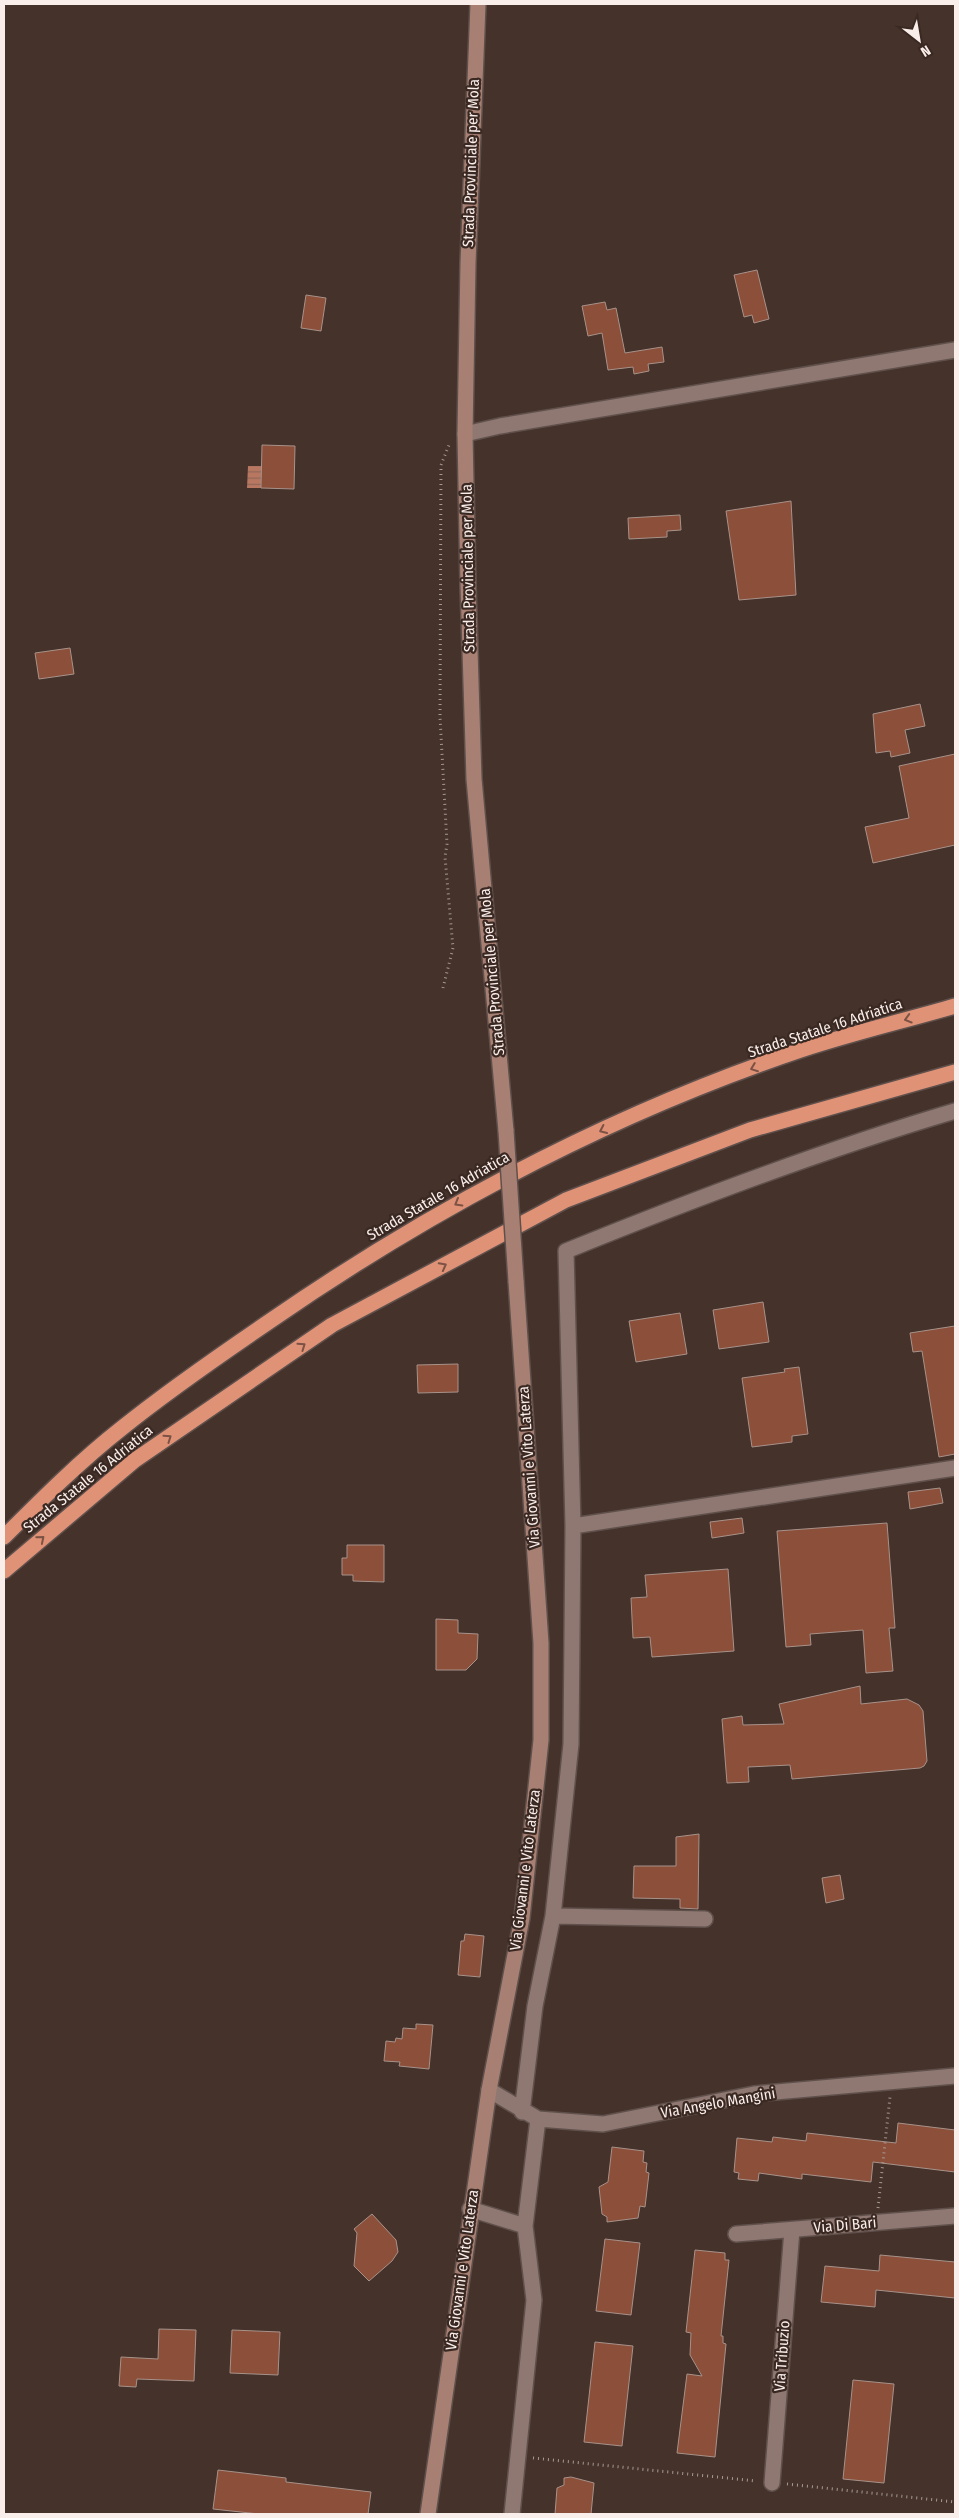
<svg xmlns="http://www.w3.org/2000/svg" width="959" height="2518" font-family="'Fira Sans Condensed',sans-serif">
	<style>
		.water { fill: url(#water-rules) }
		.building { fill: #8b4f3a; stroke: #a8928a }
		.lines { fill: none; stroke-linecap: round; stroke-linejoin: round }
		.street-casing { stroke: #60504c; stroke-width: 18 }
		.secondary-casing { stroke: #60504c; stroke-width: 18 }
		.highway-casing { stroke: #60504c; stroke-width: 18 }
		.path { stroke: #a79993; stroke-width: 3; stroke-dasharray: 1 4; stroke-linecap: butt }
		.street { stroke: #8e7871; stroke-width: 15 }
		.secondary { stroke: #a78073; stroke-width: 15 }
		.highway { stroke: #e09277; stroke-width: 15 }
		.secondary-bridge-casing { stroke: #60504c; stroke-width: 18; stroke-linecap: butt }
		.secondary-bridge { stroke: #a78073; stroke-width: 15 }
		.oneway { stroke: #7c5244 }
		.labels { text-anchor: middle; stroke-width: 4.5; stroke-linejoin: round; paint-order: stroke }
		.street-label { font-size: 15px; fill: #faeeea; stroke: #3a2822 }
	</style>
	<defs>
		<pattern id="water-rules" width="6" height="5" patternUnits="userSpaceOnUse" patternTransform="scale(1.25)"><rect width="6" height="5" fill="#b77761"/><path d="M0 2.5h6" fill="none" stroke="#916658"/></pattern>
	</defs>
	<rect width="100%" height="100%" fill="#44322b"/>
	<path class="water" d="M248,466h14l-1,22h-14z"/>
	<path class="building" d="M757,270l12,49 -15,4 -2,-8 -8,2 -10,-42z
		M306,295l20,3 -5,33 -20,-3z
		M605,302l2,8 9,-2 9,45 37,-6 2,15 -16,2 1,7 -15,3 -1,-7 -25,3 -6,-37 -14,3 -6,-30z
		M262,445l33,1 -1,43 -33,-1z
		M791,501l5,94 -57,5 -13,-89z
		M680,515l1,15 -14,1v6l-38,2 -1,-21z
		M70,648l4,26 -35,5 -4,-26z
		M920,704l5,22 -20,4 5,23 -19,4 -1,-6 -14,2 -3,-39z
		M955,754v91l-82,18 -8,-36 44,-9 -10,-52z
		M763,1302l6,40 -50,7 -6,-39z
		M680,1313l7,41 -51,8 -7,-41z
		M955,1326v128l-16,3 -17,-106 -9,1 -3,-19z
		M458,1364v28l-40,1 -1,-28z
		M799,1367l9,67 -16,2v6l-40,5 -10,-69 43,-6 -1,-3z
		M940,1488l3,15 -33,6 -2,-17z
		M742,1518l2,15 -32,5 -2,-16z
		M887,1523l8,105h-6l4,43 -27,2 -3,-43 -53,4 1,11 -25,2 -9,-116z
		M347,1545h37v37l-31,-1v-6h-11v-17h5z
		M728,1569l6,82 -82,6 -2,-20 -17,1 -2,-40 16,-1 -2,-22z
		M436,1619l22,1v13l20,1 -1,25 -11,11h-30z
		M860,1686l1,18 46,-5 12,6 4,6 4,50 -3,5 -4,2 -128,11 -2,-14 -42,2 1,15 -22,1 -5,-64 20,-3 1,9 41,-1 -5,-20z
		M699,1834l-1,75 -18,-1v-9l-47,-1 1,-32h42v-29z
		M840,1875l4,24 -18,4 -4,-25z
		M465,1934l19,2 -4,41 -22,-2 3,-34h3z
		M416,2024l17,1 -4,44 -30,-3 1,-4 -16,-1 2,-20 9,1 1,-4 6,1 1,-11 13,1z
		M898,2123l57,7v42l-82,-10 -2,20 -69,-8v5l-43,-6 -1,8 -20,-2 1,-6 -5,-1 3,-34 35,4 1,-5 33,4 1,-8 89,10z
		M612,2147l32,4 -1,11 4,1 -1,9 3,1 -4,34 -5,-1 -2,12 -31,4v-5l-5,-3 -3,-27 9,-5z
		M372,2214l24,26 2,12 -6,9 -23,20 -15,-15 3,-33 -3,-4z
		M605,2239l35,4 -9,72 -35,-4z
		M695,2250l30,3v7h4l-8,76h2v7l3,1 -11,113 -38,-4 10,-79 15,2 -12,-21 1,-22 -5,-1z
		M880,2255l75,7v36l-79,-8 -1,17 -54,-5 4,-36 54,5z
		M159,2329l37,1 -2,51 -57,-2 -1,8 -17,-1 2,-29 37,2z
		M232,2330l48,2 -2,43 -48,-2z
		M595,2342l38,4 -11,100 -38,-4z
		M853,2380l41,4 -10,99 -41,-4z
		M218,2470l68,8v4l85,10 -3,22h-109l-46,-5z
		M571,2477l23,6 -3,31h-36l2,-26 7,-3v-7z"/>
	<g class="lines">
		<g class="street-casing">
			<path id="street" d="M465,434l35,-8 455,-76
				M573,1526l382,-58
				M553,1916l152,3
				M489,2090l49,29 65,5 151,-30 201,-18
				M522,2112l13,-106 18,-90 18,-172 2,-218 -7,-275c128,-52 257,-101 389,-140
				M470,2209l55,17
				M736,2234l219,-18
				M772,2483l20,-253
				M512,2514l22,-214 -9,-74 13,-107"/>
		</g>
		<g class="secondary-casing">
			<path id="secondary" d="M478,4l-10,259 -3,171 3,151 6,194 32,352
				M428,2514l61,-424 33,-172 19,-178v-97l-25,-362"/>
		</g>
		<g class="highway-casing">
			<path id="highway" d="M4,1537c38,-38 76,-76 118,-109 47,-38 98,-73 148,-107 165,-114 341,-207 531,-271 51,-17 103,-29 154,-44
				M4,1571l131,-111 197,-135 234,-125 184,-70 205,-58"/>
		</g>
		<path class="path" d="M443,988l10,-40 -8,-91 2,-13 -7,-127 1,-252 8,-20
			M878,2208l12,-111
			M533,2458l223,23
			M787,2484l168,18"/>
		<use href="#street" class="street"/>
		<use href="#secondary" class="secondary"/>
		<use href="#highway" class="highway"/>
		<g class="secondary-bridge-casing">
			<path id="secondary-bridge" d="M506,1131l10,150"/>
		</g>
		<use href="#secondary-bridge" class="secondary-bridge"/>
	</g>
	<defs><path id="oneway-chevron" d="M-2-3.5L2.5 0L-2 3.5" fill="none" stroke-width="1.6" stroke-linecap="round" stroke-linejoin="round" transform="scale(1.25)"/></defs>
	<g class="oneway">
		<use href="#oneway-chevron" transform="translate(908 1019) rotate(164)"/>
		<use href="#oneway-chevron" transform="translate(754 1068) rotate(159)"/>
		<use href="#oneway-chevron" transform="translate(603 1130) rotate(155)"/>
		<use href="#oneway-chevron" transform="translate(458 1203) rotate(150)"/>
		<use href="#oneway-chevron" transform="translate(443 1266) rotate(-28)"/>
		<use href="#oneway-chevron" transform="translate(302 1346) rotate(-35)"/>
		<use href="#oneway-chevron" transform="translate(168 1438) rotate(-35)"/>
		<use href="#oneway-chevron" transform="translate(41 1539) rotate(-40)"/>
	</g>
	<g class="labels">
		<g class="street-label">
			<text transform="translate(471 163) rotate(-88)" y="5">Strada Provinciale per Mola</text>
			<text transform="translate(468 568) rotate(-91)" y="5">Strada Provinciale per Mola</text>
			<text transform="translate(492 972) rotate(-95)" y="5">Strada Provinciale per Mola</text>
			<text transform="translate(825 1028) rotate(-18)" y="5">Strada Statale 16 Adriatica</text>
			<text transform="translate(438 1196) rotate(-30)" y="5">Strada Statale 16 Adriatica</text>
			<text transform="translate(529 1467) rotate(-94)" y="5">Via Giovanni e Vito Laterza</text>
			<text transform="translate(88 1479) rotate(-39)" y="5">Strada Statale 16 Adriatica</text>
			<text transform="translate(525 1870) rotate(-83)" y="5">Via Giovanni e Vito Laterza</text>
			<text transform="translate(718 2103) rotate(-10)" y="5">Via Angelo Mangini</text>
			<text transform="translate(845 2225) rotate(-5)" y="5">Via Di Bari</text>
			<text transform="translate(462 2270) rotate(-82)" y="5">Via Giovanni e Vito Laterza</text>
			<text transform="translate(782 2356) rotate(-86)" y="5">Via Tribuzio</text>
		</g>
	</g>
	<rect width="959" height="2518" fill="none" stroke="#faeeea" stroke-width="10"/>
	<g transform="translate(919 40) rotate(149)" stroke="#3a2822" stroke-width="4" paint-order="stroke">
	<path d="M0-4L9 19L0 12L-9 19Z" fill="#faeeea"/>
	<text y="-8" font-size="14" font-weight="bold" text-anchor="middle" fill="#faeeea">N</text>
	</g>
</svg>
